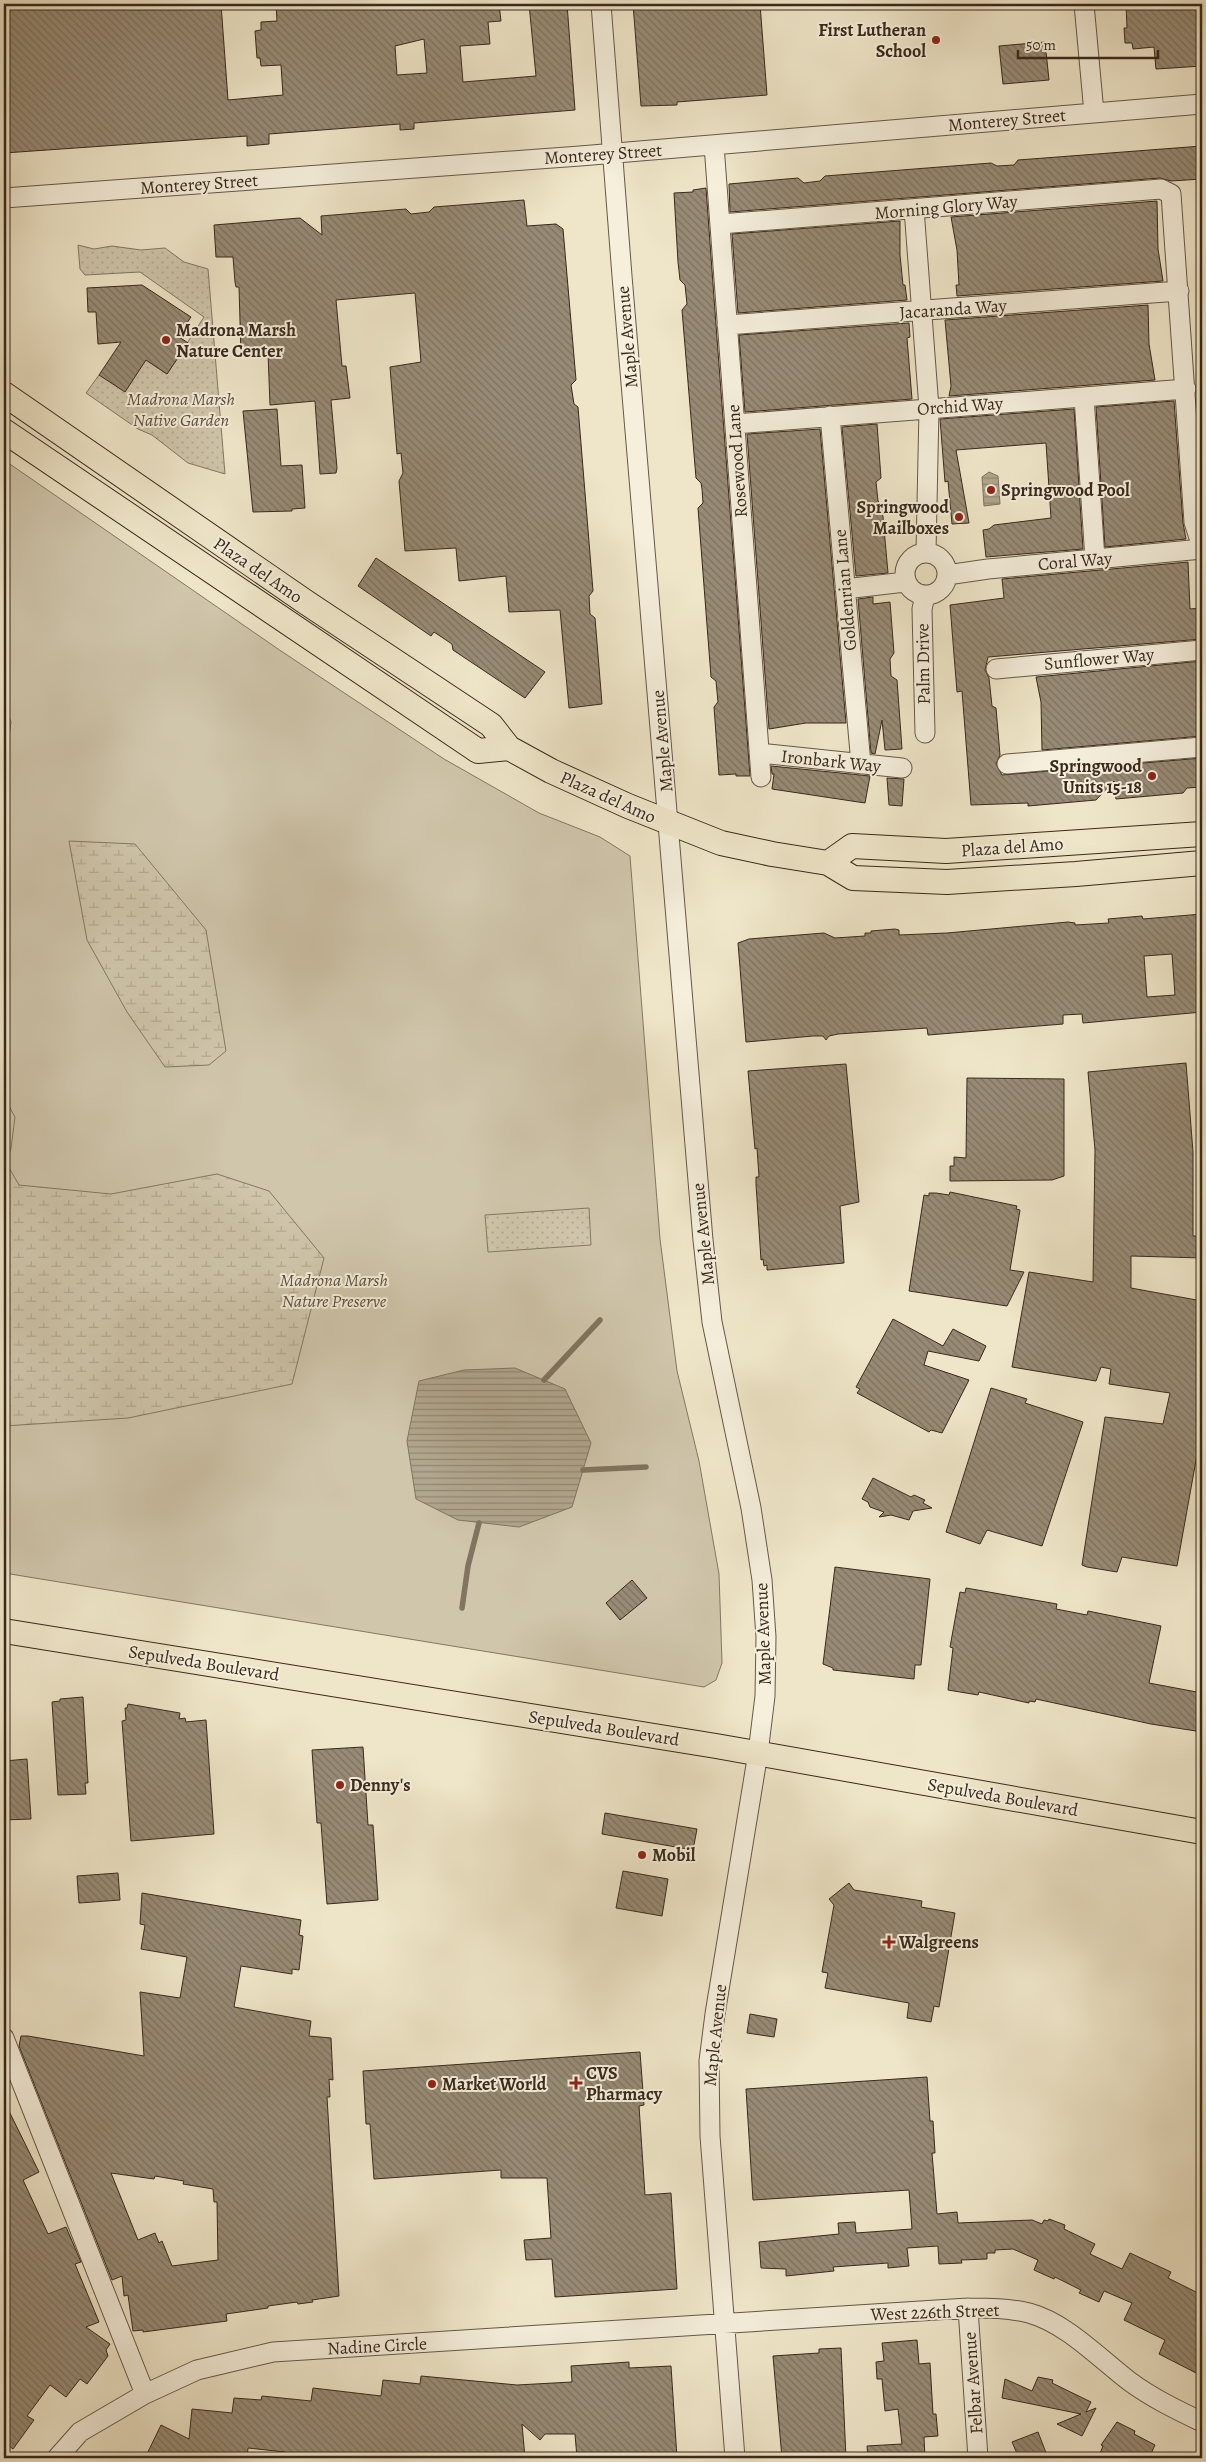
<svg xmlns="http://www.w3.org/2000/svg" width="1206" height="2462" font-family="Alegreya,serif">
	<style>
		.grass { fill: #d0c6ac; stroke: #847864 }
		.forest { fill: url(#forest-firs); stroke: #847864 }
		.wetland { fill: url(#wetland-marsh); stroke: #847864 }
		.garden { fill: url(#garden-dots); stroke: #847864 }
		.water { fill: url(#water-rules); stroke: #817460 }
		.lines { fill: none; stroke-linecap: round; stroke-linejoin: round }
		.stream { stroke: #817460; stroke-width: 5.5 }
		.building { fill: url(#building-back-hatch); stroke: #39291c; fill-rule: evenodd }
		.minor-casing { stroke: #665847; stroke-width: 21 }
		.major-casing { stroke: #39291c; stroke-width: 26 }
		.minor { stroke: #f5efdc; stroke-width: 19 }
		.major { stroke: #efe6c9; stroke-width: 24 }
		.poi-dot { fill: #8f2418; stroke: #f5efdc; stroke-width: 2 }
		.labels { text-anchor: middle; stroke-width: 4; stroke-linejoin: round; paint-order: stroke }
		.poi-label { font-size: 18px; font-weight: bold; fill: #39291c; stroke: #f5efdc; text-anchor: start }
		.street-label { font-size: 18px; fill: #39291c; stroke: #f5efdc }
		.park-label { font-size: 18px; font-style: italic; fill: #5f5040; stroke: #f5efdc }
	</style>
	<defs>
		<pattern id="forest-firs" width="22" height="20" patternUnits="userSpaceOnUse" patternTransform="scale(1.25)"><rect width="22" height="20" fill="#d0c6ac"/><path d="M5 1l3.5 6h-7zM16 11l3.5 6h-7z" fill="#b3aa93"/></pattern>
		<pattern id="wetland-marsh" width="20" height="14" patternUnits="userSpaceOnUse" patternTransform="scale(1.25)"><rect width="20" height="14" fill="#d0c6ac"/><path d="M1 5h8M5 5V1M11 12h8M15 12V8" fill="none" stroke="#b3aa93"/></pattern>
		<pattern id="garden-dots" width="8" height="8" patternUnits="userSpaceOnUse" patternTransform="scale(1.25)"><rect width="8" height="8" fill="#d0c6ac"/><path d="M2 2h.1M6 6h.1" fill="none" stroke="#b3aa93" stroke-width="1.8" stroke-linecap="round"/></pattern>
		<pattern id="water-rules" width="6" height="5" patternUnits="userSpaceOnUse" patternTransform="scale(1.25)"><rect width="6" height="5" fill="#b1a68e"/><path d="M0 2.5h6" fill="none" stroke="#918773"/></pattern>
		<pattern id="building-back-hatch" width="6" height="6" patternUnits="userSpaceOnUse" patternTransform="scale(1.25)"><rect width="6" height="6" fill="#988b76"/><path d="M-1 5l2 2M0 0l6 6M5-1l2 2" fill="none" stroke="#7d7260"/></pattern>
	</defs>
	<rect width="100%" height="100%" fill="#efe6c9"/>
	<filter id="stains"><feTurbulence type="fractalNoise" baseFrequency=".004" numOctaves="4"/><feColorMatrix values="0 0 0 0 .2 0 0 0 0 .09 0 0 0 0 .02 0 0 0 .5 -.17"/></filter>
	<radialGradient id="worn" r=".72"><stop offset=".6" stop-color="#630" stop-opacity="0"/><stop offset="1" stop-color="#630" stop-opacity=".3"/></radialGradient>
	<path class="grass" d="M4,460l277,191 163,108 95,54 61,24 30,19 30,383 17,132 22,90 20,113 3,89 -6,17 -12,7 -700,-114z"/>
	<path class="forest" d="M4,1097l11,20 -4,31 -7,25z"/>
	<path class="wetland" d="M4,703l7,19 -4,30 1,49 -4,3z
		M69,841l66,3 71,86 20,121 -17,14 -44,2 -38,-55 -40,-72z
		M4,1159l15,26 92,9 106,-20 52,17 55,67 -32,126 -164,34 -124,8z"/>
	<path class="garden" d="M78,245l16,4 18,-3 29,4 24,-2 19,14 24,7 17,205 -37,-11 -36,-28 -14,-6 -52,-36 13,-18 47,-15 21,14 37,-57 -64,-45 -55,3 -5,-6z
		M589,1208l2,37 -103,7 -3,-37z"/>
	<path class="water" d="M989,472l9,4 2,28 -16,2 -2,-29z
		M515,1368l50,21 26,54 -19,64 -53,20 -61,-7 -42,-21 -9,-58 12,-60 45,-11z"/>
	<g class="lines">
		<path class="stream" d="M544,1380l56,-60
			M583,1470l63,-3
			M462,1608l6,-42 11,-43"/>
	</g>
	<path class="building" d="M4,4h217l7,96 55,-5 -2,-30 -20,1 -1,-8h-3l-2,-27 6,-1v-8l16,-1 -1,-17h223l2,17 -13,1 2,22 -30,2 3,36 73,-6 -7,-72h38l8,106 -161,13v6l-14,1v-6l-131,10v10l-22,2v-10l-243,17zM424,39l3,34 -30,2 -2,-29z
		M633,4h127l7,91 -90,7v3l-36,1z
		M1126,4h76v62l-46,3 -2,-22 -21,2 -1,-6h-7l-1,-15h3z
		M1045,42l4,38 -46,4 -4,-38z
		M1202,146v33l-31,2 -11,-3 -430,34 -1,-28 69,-6 6,5 16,-2 5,-5 166,-13 6,3 17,-1 4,-5z
		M706,188l10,137 34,451h-14v-2l-17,1 -5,-68 4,-5 -2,-21 -5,-4 -13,-169 5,-5 -1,-14 -1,-6 -5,-5 -14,-168 5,-6 -2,-19 -5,-5 -2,-18 -4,-69 19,-1v-2z
		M524,200l3,26 29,-2 7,5 13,151 -5,5 3,19 4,3 15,184 -4,5 1,18 5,4 7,86 -33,4 -9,-98 -51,2 -3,-36 -47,5 -3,-33 -51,3 -6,-70 4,-8 -2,-20 -4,1 -7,-87 31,-5 -6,-69 -79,7 6,66h4l4,32 -19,2 6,68 -1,5 -16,1 -5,-73 -45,4 -2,-52 -27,2 -2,-68h-3l-1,-5 -2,-25h-17l-2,-32 86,-7 22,17 -1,-19 85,-7 5,5 18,-2 5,-5z
		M1157,201l1,48 5,32 -206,15 -1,-11h3l-2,-35 -6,-33z
		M900,221v34l3,30h2l2,15 -169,13 -6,-79z
		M142,285l49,32 -13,19 10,7 -21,31 -21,-14 -21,32 -26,-17 22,-33 -23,2 -2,-32h-8l-1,-24z
		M1148,305l1,39 6,36 -206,16 2,-10 -6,-66z
		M909,323l1,14 -3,1 5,61 -167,13 -6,-77z
		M1174,401l9,122 3,16 -81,8 -9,-140z
		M277,409l4,57 21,-1 3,43 -13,1v2l-39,1 -10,-101z
		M1074,409l9,140 -97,8 -3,-27 6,-1 5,-4 57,-7 -5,-75 -90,7 13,73 -17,1 -4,-43 -3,1 -5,-63z
		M877,424l4,54 -5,4 2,19 4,5 6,67 -32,3 -14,-149z
		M820,429l26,294h-40l-37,6 -22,-295z
		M376,558l169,114 -20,26 -72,-48 -1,-6 -18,-12 -3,4 -73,-50z
		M1188,562l2,47 12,-1v31l-214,18 -3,13 4,8 3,28 4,2 4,47 -4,9 6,11 200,-17v29l-15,1 -4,5 -67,6 -2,-18 -18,19 -68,6v-3l-57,2 -9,-114 -5,1 -7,-87 54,-7 -2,-19z
		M873,597v7l17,-2 4,51 -4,6 1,17 6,4 5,69 -17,1 -3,-30 -7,34 -4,-1 -13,-154z
		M1202,661v75l-160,14 -1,-48 -5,-25z
		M771,766l99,10 -5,27 -93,-14 2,-15h-2z
		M887,778l17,1 -2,27 -13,-1z
		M1202,914v98l-119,11 -1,-9 -19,1v9l-135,11 -1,-7 -89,6 -9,2 -3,4 -3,-4h-10l-67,6 -8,-99 11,-4 75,-6 11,5 30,-2v-3h6v-2l24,-2 4,1v5l48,-2 121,-11 7,1v2l34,-2 -1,-4 34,-3 1,3zM1172,954l3,41 -28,2 -3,-41z
		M1186,1063l7,89v84h9v22l-71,-2v32l71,13v126l-25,139 -55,-9 -5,15 -30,-5 -5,-2 23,-148 58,7 7,-31 -61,-9 2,-15 -10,-2 -5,14 -84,-14 17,-95 64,10 2,-132 -7,-78z
		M846,1064l13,138 -19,4 4,57 -77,7v-5l-3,1 -1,-7 -2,1 -5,-76v-7h3l-2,-29 -2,1 -7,-78z
		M967,1078l97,1v97l-12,4 -102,1v-15h4v-9l12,1z
		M950,1192l67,14 -1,3 4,1 -10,60 14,2 -17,34 -98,-15 15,-96 5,1v-3h7l13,2z
		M893,1319l50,27 10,-17 33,17 -7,15 -51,-10 -4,14 45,15 -27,53 -11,-3 -2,2 -72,-39 3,-4 -4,-2z
		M991,1388l36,11 -2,4 58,19 -41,124 -55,-16 -7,14 -34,-12z
		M873,1478l38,19 3,-2 11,5 -2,3 9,5 -19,3 -4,9 -18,-5 -12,2 5,-5 -14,-5 -2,-5 -6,-3z
		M835,1567l95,12 -9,86h-6l-1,14 -81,-9v-2l-10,-4z
		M632,1580l15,18 -27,22 -14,-17z
		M966,1588l91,16 -1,5 31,6 1,-4 73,15 -12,57 53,10v37h-6v1l-45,-7 -115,-25 -1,3 -6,-1v2l-50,-11 -1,3 -30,-5 5,-42 -3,-1 10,-55 5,1z
		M83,1697l5,86h-3l1,11 -28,1 -6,-93 8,-1v-2z
		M128,1704l52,9 -1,6 6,-1 1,4 20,-2 8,114 -83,7 -9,-120 4,-1 -1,-12h2z
		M363,1747l5,78h5l5,75 -51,4 -6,-81h-4l-5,-73z
		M27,1759l4,60 -27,1v-59z
		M605,1813l92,16 -4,21 -91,-16z
		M623,1871l45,8 -6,37 -46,-8z
		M118,1873l2,27 -41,3 -2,-27z
		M849,1883l5,7 68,11 -1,6 34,6 -16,94 -5,-1 -3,16 -24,-4 2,-15 -84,-15 3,-15 -6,-1 12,-67 -5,-6z
		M142,1893l159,27 -2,15 4,1 -4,34 -7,-1v5l-51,-8 -7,41 77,14 -2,15 22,2 2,42 -4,-1 1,18h-3l12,199 -27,4 1,2 -15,2 -1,-2 -29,4v2l-42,6 1,7 -84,11v-2l-10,1 -5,-36 -4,1 -2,-20 -10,4 -93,-234 2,-10h7l116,20 -4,-64 40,6 7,-41 -46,-8 4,-24 -5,-1zM111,2173l43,6 1,-3 29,5 -1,3 30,5 1,13h3l1,58 -46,6 -10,-25 -3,2 -4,-10 -17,7z
		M750,2014l27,5 -3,18 -27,-4z
		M640,2052l4,53 -5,1 6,89 26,-2 6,96 -122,8 -3,-38 -26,1 -2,-20 27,-2 -4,-60h-46v-8l-127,9 -4,-55h-4l-3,-53z
		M927,2077l3,44h3l2,32h-3l5,61 20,-2 1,11 74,-3 10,4 2,-4 4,1 1,-2 16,6 -1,4 31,15 -5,10 32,15 8,-16 41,19 -3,6 34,17v81l-43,-22 6,-14 -41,-20 8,-17 -28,-12 -5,11 -20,-9 2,-3 -26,-13 -1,2 -20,-9 4,-10 -25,-11 -18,1v3h-8v6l-26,1 1,3 -23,1 -1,-18 -31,2 2,18 -21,2v-5l-55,4 1,4 -48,5v-7l-25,-1 -2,-26 80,-8 -1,-11 17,-1 1,11 56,-4 -3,-39 -156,10 -7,-111z
		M4,2101l35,71 -16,8 25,54 18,-7 15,35 -6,2 24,58 -13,5 24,17 -4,6 2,6 -21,28 -7,-5 -14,18 -16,-12 -23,31 7,4 -21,29 -9,-7z
		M917,2340l2,24 11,-1 3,51h3l2,22 -14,1 1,21h-57l-1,-12 35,-2 -4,-35 -13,2 -3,-32h-5l-1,-17 8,-1 -2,-18z
		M841,2348l5,110h-64l-9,-102 46,-3v-4z
		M629,2362v6l42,-2 6,92h-100l-2,-24h-30l-5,6 -18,-16 3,34h-230v-2l-11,-1 1,-3 -37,-4 -1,10h-102l16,-33 28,14 3,-30 40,4 2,-15 27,2 1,-4 49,5 2,-13 68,8 2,-16 37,4 1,-8 96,9 55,-3 -1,-16z
		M1038,2377l15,3 -1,3 39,19 -5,10 10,-4 -14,28 -25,-12 24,-10 -79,-16 3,-19 27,12z
		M1117,2422l18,9 -1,3 21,11 -6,13h-51l5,-12 -2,-1z
		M1038,2432l10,26h-29l-7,-16z"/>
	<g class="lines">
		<g class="minor-casing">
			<path id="minor" d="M601,4l21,272 81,964 9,82 39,186 11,72 4,57 -1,59 -7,57 -43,261 -6,47 1,75 25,322
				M1084,4l10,109
				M714,145l47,632
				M4,198l576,-42 622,-52
				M914,209l15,199 -3,145
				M720,224l441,-35 10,5 23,328 8,25
				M727,325l452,-34
				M1084,397l11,162
				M830,416l31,348
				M735,424l451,-35
				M905 574a21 21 0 1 1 42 0a21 21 0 1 1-42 0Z
				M947,575l41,-6 214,-20
				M845,589l60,-7
				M996,669l206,-19
				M925,733l-3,-124 3,-13
				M759,753l143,15
				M1007,764l195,-17
				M4,2038l141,356
				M968,2308l10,150
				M57,2458l23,-26 65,-38 52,-24 76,-18 695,-44c21,0 40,0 61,5 37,10 70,45 100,68 23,17 48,29 73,41"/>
		</g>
		<g class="major-casing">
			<path id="major" d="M4,394l303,209 184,122 18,23 42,23 77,35 93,37 51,11 56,9 25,15 94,4 129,-8 126,-11
				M4,431l474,320 31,-3
				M828,863l24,-17 94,5 256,-17
				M4,1631l712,115 486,86"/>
		</g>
		<use href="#minor" class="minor"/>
		<use href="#major" class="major"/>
	</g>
	<g class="poi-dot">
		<circle cx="936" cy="40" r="5"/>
		<circle cx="166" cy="340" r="5"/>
		<circle cx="991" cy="490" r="5"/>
		<circle cx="959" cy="517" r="5"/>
		<circle cx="1152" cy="776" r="5"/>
		<circle cx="340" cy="1785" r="5"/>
		<circle cx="642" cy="1855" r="5"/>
		<path d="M886.5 1934.5h5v5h5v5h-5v5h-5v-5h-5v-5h5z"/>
		<path d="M573.5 2075.5h5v5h5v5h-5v5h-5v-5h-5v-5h5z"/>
		<circle cx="432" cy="2084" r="5"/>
	</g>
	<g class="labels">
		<g class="poi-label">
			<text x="926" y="36" text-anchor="end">First Lutheran<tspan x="926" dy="21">School</tspan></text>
			<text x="176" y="336">Madrona Marsh<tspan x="176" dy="21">Nature Center</tspan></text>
			<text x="1001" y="496">Springwood Pool</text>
			<text x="949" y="513" text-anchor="end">Springwood<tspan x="949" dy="21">Mailboxes</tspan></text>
			<text x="1142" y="772" text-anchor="end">Springwood<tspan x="1142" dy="21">Units 15-18</tspan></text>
			<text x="350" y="1791">Denny's</text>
			<text x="652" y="1861">Mobil</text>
			<text x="899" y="1948">Walgreens</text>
			<text x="586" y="2079">CVS<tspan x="586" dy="21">Pharmacy</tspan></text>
			<text x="442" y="2090">Market World</text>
		</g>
		<g class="street-label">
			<text transform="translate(1007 120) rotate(-5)" y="6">Monterey Street</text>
			<text transform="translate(603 154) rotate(-4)" y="6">Monterey Street</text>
			<text transform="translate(199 184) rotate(-4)" y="6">Monterey Street</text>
			<text transform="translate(946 207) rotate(-5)" y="6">Morning Glory Way</text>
			<text transform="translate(953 309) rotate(-4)" y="6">Jacaranda Way</text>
			<text transform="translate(627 337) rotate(-95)" y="6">Maple Avenue</text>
			<text transform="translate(960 406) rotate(-4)" y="6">Orchid Way</text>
			<text transform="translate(737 461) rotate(-94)" y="6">Rosewood Lane</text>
			<text transform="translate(1075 561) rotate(-5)" y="6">Coral Way</text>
			<text transform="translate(258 570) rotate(34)" y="6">Plaza del Amo</text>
			<text transform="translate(845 590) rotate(-95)" y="6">Goldenrian Lane</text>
			<text transform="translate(1099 659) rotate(-5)" y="6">Sunflower Way</text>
			<text transform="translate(923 664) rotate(-91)" y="6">Palm Drive</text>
			<text transform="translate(662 741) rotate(-95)" y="6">Maple Avenue</text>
			<text transform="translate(831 761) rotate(6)" y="6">Ironbark Way</text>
			<text transform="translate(608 797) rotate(24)" y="6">Plaza del Amo</text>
			<text transform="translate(1012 847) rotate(-4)" y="6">Plaza del Amo</text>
			<text transform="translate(703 1234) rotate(-96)" y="6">Maple Avenue</text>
			<text transform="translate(763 1634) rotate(-92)" y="6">Maple Avenue</text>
			<text transform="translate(204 1663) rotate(9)" y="6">Sepulveda Boulevard</text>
			<text transform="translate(604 1728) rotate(9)" y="6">Sepulveda Boulevard</text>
			<text transform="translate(1003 1797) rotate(10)" y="6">Sepulveda Boulevard</text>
			<text transform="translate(715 2035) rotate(-84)" y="6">Maple Avenue</text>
			<text transform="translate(935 2312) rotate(-2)" y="6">West 226th Street</text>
			<text transform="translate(377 2346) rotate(-3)" y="6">Nadine Circle</text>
			<text transform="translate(973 2383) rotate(-94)" y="6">Felbar Avenue</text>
		</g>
		<g class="park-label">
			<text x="181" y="405">Madrona Marsh<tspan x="181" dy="21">Native Garden</tspan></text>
			<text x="334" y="1286">Madrona Marsh<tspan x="334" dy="21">Nature Preserve</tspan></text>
		</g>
	</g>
	<rect width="1206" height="2462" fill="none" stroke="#efe6c9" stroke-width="20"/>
	<rect x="5" y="5" width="1196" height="2452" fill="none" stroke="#39291c" stroke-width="2.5"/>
	<rect x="10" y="10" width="1186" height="2442" fill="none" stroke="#39291c"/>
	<path d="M1018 50v8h140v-8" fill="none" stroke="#39291c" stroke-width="2.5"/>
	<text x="1026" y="50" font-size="15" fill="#39291c" stroke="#f5efdc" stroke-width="4" paint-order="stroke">50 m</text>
	<rect width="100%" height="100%" filter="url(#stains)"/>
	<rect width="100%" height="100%" fill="url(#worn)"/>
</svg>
